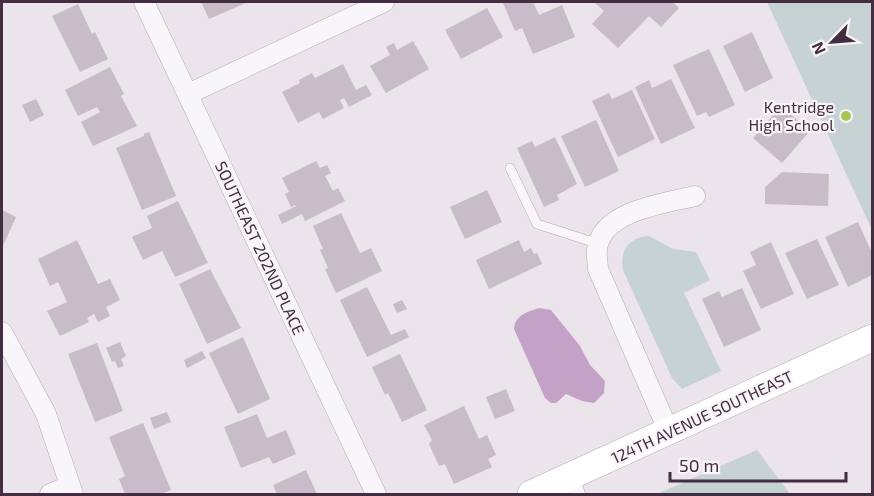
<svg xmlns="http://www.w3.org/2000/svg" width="874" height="496" font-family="'Exo 2',sans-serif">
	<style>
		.green { fill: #c6d2d4 }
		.water { fill: #c4a2c7 }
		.building { fill: #c7bcc7 }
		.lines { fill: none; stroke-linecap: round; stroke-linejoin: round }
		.lane-casing { stroke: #b5a9b5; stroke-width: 10 }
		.street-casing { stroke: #b5a9b5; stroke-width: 21 }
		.secondary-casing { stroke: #b5a9b5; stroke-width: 28 }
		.lane { stroke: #f9f6f9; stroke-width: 9 }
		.street { stroke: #f9f6f9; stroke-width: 20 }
		.secondary { stroke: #fff; stroke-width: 27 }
		.poi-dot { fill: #a7c455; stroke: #f8f4f8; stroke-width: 2 }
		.labels { text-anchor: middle; stroke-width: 4.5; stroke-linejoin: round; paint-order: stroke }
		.poi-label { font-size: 16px; fill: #422d41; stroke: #f8f4f8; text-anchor: end }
		.street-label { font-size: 16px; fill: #422d41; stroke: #f8f4f8 }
	</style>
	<rect width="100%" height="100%" fill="#ebe4eb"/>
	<path class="green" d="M767,2h105v228z
		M649,236l24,13 23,3 14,28 -26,13 37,78 -39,18 -10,-11 -49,-108c-4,-19 6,-33 26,-34z
		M757,450l33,44h-133z"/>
	<path class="water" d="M539,308l12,2 29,36 10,19 15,16 -1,12 -10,10 -12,-2 -16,-7 -10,9h-5l-6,-5 -31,-69c1,-14 13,-17 25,-21z"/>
	<path class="building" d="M201,2h47l-39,17z
		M506,2h27l6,13 23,-10 13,32 -42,17 -11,-26 -7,3 -12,-28z
		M594,2h79l6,6 -18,19 -12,-11 -31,32 -26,-24 12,-13z
		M78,4l14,30 3,-2 13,27 -28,13 -28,-56z
		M487,8l16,29 -42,22 -16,-29z
		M752,32l21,46 -28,14 -22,-46z
		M413,41l16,28 -43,24 -16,-27 20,-11 -4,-8 8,-4 3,7z
		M709,49l26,56 -26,12 -3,-5 -9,4 -24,-51z
		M343,64l13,26 10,-5 6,10 -23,12 -5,-9 -4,2 4,8 -21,11 -4,-7 -21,11 -16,-31 18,-9 -1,-3 13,-7 3,5z
		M110,67l14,27 -3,2 16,30 -44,20 -12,-24 19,-10 -3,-5 -19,9 -13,-26z
		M671,79l24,49 -34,16 -26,-57 14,-7 3,8z
		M632,90l23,49 -37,18 -26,-56 17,-8 3,6z
		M36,99l8,16 -14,7 -8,-17z
		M781,106l29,25 -28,32 -29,-25z
		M596,120l23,51 -34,16 -24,-51z
		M149,132l27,64 -34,14 -26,-62 28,-12v-2z
		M555,137l22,47 -20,11 2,5 -15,7 -27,-59 15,-7 3,6z
		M316,161l4,7 7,-3 4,8 -6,3 8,15 5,-3 7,13 -40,20 -3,-7 -20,10 -4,-9 18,-9 -1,-1 -4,2 -6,-13 4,-2 -7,-14z
		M782,172l47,2 -1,32 -63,-2v-17z
		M487,190l15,32 -37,17 -15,-32z
		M178,201l30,62 -33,14 -13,-26 -19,9 -11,-23 20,-9 -5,-12z
		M2,210l14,7 -14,31z
		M341,213l19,40 11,-5 11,23 -46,22 -11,-24 3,-1 -8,-18 3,-1 -10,-23z
		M858,222l14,31v22l-24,12 -23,-50z
		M817,239l22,46 -32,14 -22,-46z
		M77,240l21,44 12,-5 10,21 -14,7 4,9 -12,6 -4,-8 -7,4 2,4 -29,14 -13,-25 20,-9 -9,-20 -8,4 -12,-27z
		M519,240l5,12 7,-4 3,6 3,-1 5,11 -53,25 -13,-29z
		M771,242l23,52 -33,15 -18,-38 13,-6 -6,-13z
		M210,269l31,59 -34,16 -28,-60z
		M367,287l24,48 14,-6 4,8 -42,20 -27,-57z
		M742,288l19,42 -37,17 -22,-48 17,-8 3,6z
		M402,300l5,9 -10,4 -4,-9z
		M243,337l27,62 -32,15 -29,-61z
		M120,342l6,14 -5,3 3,7 -6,2 -3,-7 -3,1 -6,-14z
		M97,343l26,68 -28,11 -27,-68z
		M202,351l4,7 -19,10 -3,-8z
		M400,354l27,56 -25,12 -14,-29 -3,2 -13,-28z
		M506,389l9,22 -20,8 -9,-22z
		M464,406l15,33 8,-4 9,20 -8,4 4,8 -38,17 -9,-20 -6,2 -10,-22 3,-4 -8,-15z
		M167,412l4,10 -17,7 -4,-11z
		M257,414l10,24 19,-8 10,24 -23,10 -4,-7 -28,11 -17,-41z
		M143,423l28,67 -11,4h-35l-6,-15 6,-3 -16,-39z
		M306,470l11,24h-40l-4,-9z"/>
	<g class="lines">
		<g class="lane-casing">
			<path id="lane" d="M510,168l27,56 62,20"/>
		</g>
		<g class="street-casing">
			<path id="street" d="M144,2l232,492
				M188,94l196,-92
				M2,332l44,82 27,80
				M669,432l-71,-163c0,-6 -2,-13 -1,-19 3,-39 68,-47 98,-54
				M568,478l7,16
				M50,494l19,-8"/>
		</g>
		<g class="secondary-casing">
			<path id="secondary" d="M531,494l341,-156"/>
		</g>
		<use href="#lane" class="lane"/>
		<use href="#street" class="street"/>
		<use href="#secondary" class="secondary"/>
	</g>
	<circle class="poi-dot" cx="846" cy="116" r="6"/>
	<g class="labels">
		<g class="poi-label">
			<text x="834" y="113">Kentridge<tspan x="834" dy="18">High School</tspan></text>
		</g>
		<g class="street-label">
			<text transform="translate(260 248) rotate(65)" y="6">SOUTHEAST 202ND PLACE</text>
			<text transform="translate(702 417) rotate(-25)" y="6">124TH AVENUE SOUTHEAST</text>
		</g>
	</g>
	<rect width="874" height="496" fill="none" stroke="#422d41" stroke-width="6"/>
	<g transform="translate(832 42) rotate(245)" stroke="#f8f4f8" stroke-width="4.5" paint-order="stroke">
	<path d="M0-4.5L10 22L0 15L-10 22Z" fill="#422d41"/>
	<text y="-9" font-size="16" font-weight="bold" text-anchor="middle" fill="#422d41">N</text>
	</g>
	<path d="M670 472v9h176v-9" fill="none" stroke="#422d41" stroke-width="3"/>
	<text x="679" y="472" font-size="18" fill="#422d41" stroke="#f8f4f8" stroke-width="4.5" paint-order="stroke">50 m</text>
</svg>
